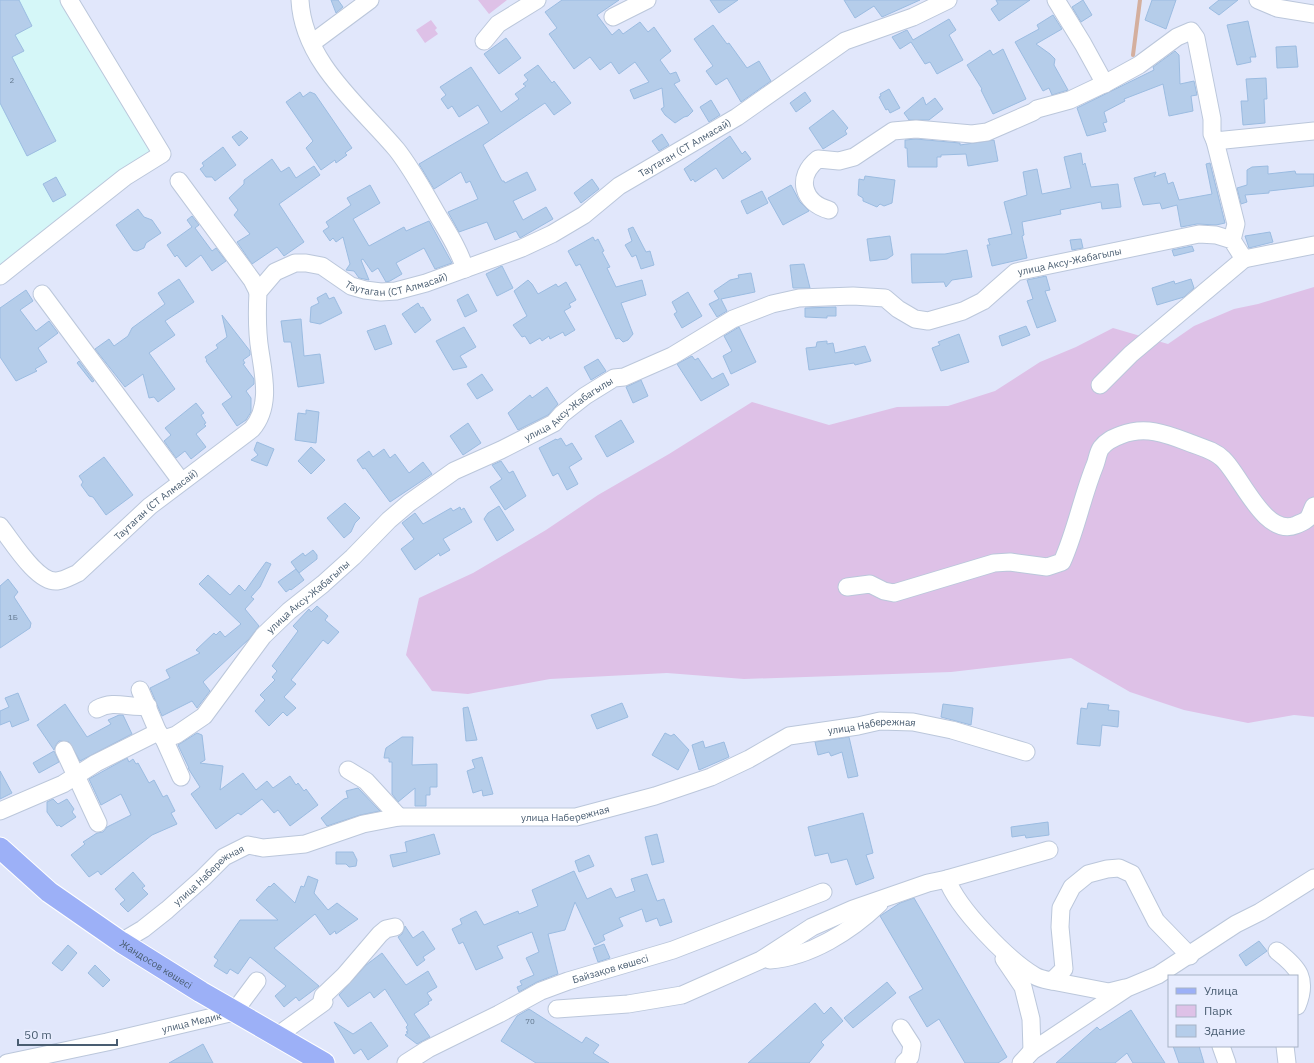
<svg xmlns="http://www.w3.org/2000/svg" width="1314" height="1063" font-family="'IBM Plex Sans',sans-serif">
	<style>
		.medical { fill: #d5f7f8 }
		.green { fill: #dec1e7 }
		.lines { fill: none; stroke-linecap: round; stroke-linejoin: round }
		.stream { stroke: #d4af9e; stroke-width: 4 }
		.building { fill: #b5cdea; stroke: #9bbce1 }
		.minor-casing { stroke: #bbc7db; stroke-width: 19 }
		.major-casing { stroke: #fff; stroke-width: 23 }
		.minor { stroke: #fff; stroke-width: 17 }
		.major { stroke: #9cb0f7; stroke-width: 21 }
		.labels { text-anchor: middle; stroke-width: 4; stroke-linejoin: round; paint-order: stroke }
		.number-label { font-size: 8px; fill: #64798f }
		.street-label { font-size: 10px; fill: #495d71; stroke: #e7ecfe }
	</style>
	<rect width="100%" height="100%" fill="#e1e7fb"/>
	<path class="medical" d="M0,0h69l93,154 -162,122z"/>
	<path class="green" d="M478,0h29l-18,14z
		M431,20l6,8 -2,2 3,4 -13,9 -9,-13z
		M1314,287v430l-20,-2 -46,8 -64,-13 -54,-18 -59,-34 -120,14 -207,7 -77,-6 -117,6 -82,15 -36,-3 -26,-36 13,-57 54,-25 73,-43 52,-35 71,-41 83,-52 77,23 68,-18 51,-1 47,-15 45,-29 36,-15 37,-19 55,16 26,-18 40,-17 24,-5z"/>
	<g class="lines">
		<path class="stream" d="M1133,55l7,-55"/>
	</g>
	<path class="building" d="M0,0h19l13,26 -17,9 9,16 -12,6 44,84 -29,15 -27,-53z
		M331,0h7l5,7 -7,6z
		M562,0h57l-22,15 15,20 7,-6 4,5 17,-12 8,10 6,-5 17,24 -11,9 10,14 6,-2 4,9 -6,3 19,27 -5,5 -4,1 -9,6 -10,-8 -4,-6 3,-2 -2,-19 -28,11 -4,-9 19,-8 -14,-20 -16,12 -8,-12 -11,8 -10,-13 -16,12 -25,-35 8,-6 -12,-16z
		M710,0h28l-19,13z
		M844,0h76l-38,17 -8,-11 -19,12z
		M996,0h34l-31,21 -8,-12 7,-5z
		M1083,0l9,15 -11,7 -9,-15z
		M1152,0h24l-10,29 -21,-9z
		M1219,0h19l-19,15 -10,-7z
		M1053,15l9,14 -26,15 14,10 5,5 -1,6 14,25 -16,5 -3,-7 -6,3 -28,-49 24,-13 -2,-4z
		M949,19l7,11 -7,5 14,25 -26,14 -7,-12 -5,2 -14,-22 -11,7 -8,-12 15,-7 6,10z
		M1248,21l8,36h-6l1,5 -14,3 -10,-40z
		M713,25l14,19 2,-1 18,25 12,-7 12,20 -30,21 -14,-24 -11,7 -10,-14 7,-5 -19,-27z
		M506,38l15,20 -22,16 -15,-20z
		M1296,46l2,21 -21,1 -1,-21z
		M1003,49l23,50 -33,15 -12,-24 1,-1 -15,-24 23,-15 3,5z
		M1175,51l4,4 1,29 14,-3 3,14 -6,1 2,15 -24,5 -6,-32 -39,15 1,2 -21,11 3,10 -4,1 3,8 -19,5 -10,-28 77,-38 -1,-3z
		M538,65l14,18 2,-2 17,22 -17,12 -9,-12 -62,42 19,36h2l1,2 22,-11 9,18 -23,11 10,19 23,-13 7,12 -33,19 -4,-7 -21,9 -8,-18 -28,10 -11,-20 30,-13 -8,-18 -4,2 -5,-11 -27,17 -15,-25 70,-41 -11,-18 -19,12 -7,-11 -4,3 -7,-10 5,-4 -6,-8 31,-20 30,45 18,-13 -4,-5 11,-8 -3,-2 5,-4 -4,-5z
		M1266,78l1,21h-3l1,24 -22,2 -2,-24h7l-2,-22z
		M889,89l11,19 -10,5 -2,-4 -2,1 -7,-13 2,-1 -1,-2z
		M300,92l3,5 7,-5 5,2 37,54 -7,5 2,2 -11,8 -1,-3 -14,10 -15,-22 7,-7 -27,-39z
		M805,92l6,9 -15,11 -6,-9z
		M923,97l3,8 9,-7 8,11 -14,11h-20l-5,-7z
		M711,100l9,15 -11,7 -9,-15z
		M833,110l15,18 -3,3 2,3 -24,15 -14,-21z
		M241,131l7,7 -9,8 -7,-9z
		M662,134l7,11 -10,6 -7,-10z
		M730,136l12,18 3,-3 6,8 -28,20 -7,-11 -21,14 -2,-3 -2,2 -7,-12z
		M916,139l44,4v2l34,-5 4,21 -30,5 -2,-12 -25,1v2h-4v10h-29l-1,-19h-2v-8z
		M223,147l13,18 -21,16 -3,-4h-6l-6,-8 4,-3 -2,-3z
		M1081,153l2,12 2,-2 6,24 27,-3 3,23 -19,2 -1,-7 -41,8 1,4 -39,8 2,13 -2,1 5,22 -35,8 -5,-21h3l-2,-6 24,-5 -8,-32 23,-7 -4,-23 14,-3 5,25 29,-6 -7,-31z
		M272,159l9,13 8,-5 7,11 18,-12 6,9 -41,29 25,38 -20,14 -7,-9 -25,17 -15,-22 13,-8 -16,-19 4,-5 -9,-12 15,-14v-4z
		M1210,163l15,60 -9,2 -19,-1 -16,3 -4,-22 -15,4 -2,-6 -17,2 -9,-27 22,-6 -2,5 11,-4 3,11 5,-2 6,18 33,-6 -6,-30z
		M1268,166v8l27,-3 1,3h18v12l-45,5v2l-24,2 2,7 -6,2 -4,-16 10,-3v-15l5,-3z
		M865,176l30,4 -3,23 -8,3 -4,-2 -3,3 -14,-6v-3l-5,-3 1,-16 5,1z
		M56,177l10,18 -13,7 -10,-18z
		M592,179l7,10 -18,14 -7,-10z
		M370,185l10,18 -27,16 16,27 35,-19 2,4 23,-10 23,42 -17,6 -11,-21 -28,15 6,11 -12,7 -4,1 -8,-14 -6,4 -9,-13 -2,1 8,20 -10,-2 -5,-7 -8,-1 4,-6 -7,-27 -7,5 -3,-4 -3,3 -7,-10 6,-4 -3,-5 25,-17 -4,-7z
		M791,185l9,17 9,9 -26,14 -15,-27z
		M762,191l6,12 -21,11 -6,-13z
		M138,209l6,8 8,3 9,13 -15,10 -2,5 -7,3 -4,-1 -17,-25z
		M192,216l7,9 -4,3 17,23 4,-3 10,13 -14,10 -11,-16 -15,12 -9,-12 -2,2 -8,-12 25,-18 -5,-7z
		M633,227l13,25 4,-1 4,14 -13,4 -5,-14 -4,2 -7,-12 7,-4 -4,-12z
		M1270,232l3,10 -24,6 -4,-12z
		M890,236l3,19 -6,4 -17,2 -3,-22z
		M593,237l2,4 3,-2 6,12 -2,1 8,15 -3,1 9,19 26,-7 4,15 -25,8 12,31 -5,6 -5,2 -4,-4 -3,1 -36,-75 -4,2 -8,-15z
		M1081,239l2,9 -11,2 -2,-10z
		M1192,246l2,5 -20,5 -2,-6z
		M967,250l5,27 -20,3 -6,7 -2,-5 -32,1 -1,-29h34z
		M804,264l6,24h-17l-3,-23z
		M502,266l11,22 -16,8 -11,-22z
		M751,273l4,19 -34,7 6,12 -10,6 -8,-13 10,-5 -5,-8 16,-11 9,-2 -1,-3z
		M1046,276l4,14 -5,1 11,30 -19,7 -10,-27 6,-2 -6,-19z
		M179,279l15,23 -29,19 10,14 -26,18 26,36 -17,13 -4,-5 -5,1 -6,-24 -18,13 -30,-38 14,-10 5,7 14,-10 4,-8 33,-24 -7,-11z
		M1191,279l3,9 -10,9 -27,8 -5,-17 22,-7 1,3z
		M528,280l4,4 6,10 18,-10 2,3 8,-5 10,18 -7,4 2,3 -7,4 11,19 -10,6 -2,-4 -13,7 -1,-3 -7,5 -2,-3 -10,6 -5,-8 -3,1 -9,-12 14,-9 -13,-25z
		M26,290l7,11 -13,9 16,21 13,-10 9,12 -20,15 9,14 -12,7 2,2 -21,10 -16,-24v-49z
		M688,292l14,24 -20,12 -8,-14 3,-2 -5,-10z
		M326,293l3,6 5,-2 8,16 -22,11 -10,-2 1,-15 8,-4 -2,-5z
		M468,294l9,17 -12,6 -8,-17z
		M418,303l3,5 2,-1 8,13 -16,13 -13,-19z
		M836,307v9h-9v2l-22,-1v-9z
		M222,315l28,36v4l-7,5 2,3 -2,1 11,15v5l-8,7 5,7v14l-5,8 -9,6 -15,-22 10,-7 -26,-36 1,-1 -2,-3 13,-9 -2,-3 11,-8z
		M301,319l3,37 16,-2 4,29 -26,4 -7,-45h-7l-3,-21z
		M385,325l7,19 -17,6 -8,-19z
		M1026,326l4,9 -28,11 -3,-10z
		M464,327l12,20 -16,9 7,11 -14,3 -17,-29z
		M739,327l17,35 -25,12 -8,-18 9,-5 -8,-15z
		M959,334l10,28 -28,9 -9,-23 8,-3 -2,-3z
		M827,341v3l6,-1 2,10 30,-7 6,15 -16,4 -1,-2 -45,7 -3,-22 10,-1 1,-5z
		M692,356l3,4 3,-2 14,21 11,-6 6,12 -28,16 -24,-37z
		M598,359l8,12 -15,9 -7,-13z
		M79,361l15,20 -2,1 -15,-19z
		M482,374l11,16 -16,9 -10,-15z
		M641,380l7,16 -15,7 -7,-16z
		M547,387l11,17 -10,11 -30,15 -10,-17 22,-18 2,3z
		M196,403l8,10 -3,2 5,8 -2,1 2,2 -10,8 10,13 -15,12 -6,-8 -9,7 -12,-17 7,-6 -6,-7z
		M306,410l13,2 -3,31 -21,-3 3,-27 8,1z
		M621,420l13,22 -27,15 -12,-21z
		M468,423l13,20 -18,12 -13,-19z
		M561,438l5,8 6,-3 10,16 -13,8 9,17 -11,6 -9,-17 -5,3 -14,-28 17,-9 1,1z
		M257,442l17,7 -7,17 -16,-6 7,-5 -4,-5z
		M311,447l14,13 -14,14 -13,-13z
		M384,449l6,9 5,-4 14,19 14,-11 9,12 -42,28 -25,-34 -2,1 -6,-9 12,-9 4,6z
		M104,457l29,38 -27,20 -13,-18 -4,-1 -8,-11 2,-3 -4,-6z
		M501,461l8,12 4,-2 13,25 -21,14 -15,-23 12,-8 -10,-14z
		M345,503l15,15 -5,5 -4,9 -7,6 -17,-20z
		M499,506l15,24 -17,11 -13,-22 4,-6z
		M460,507l1,3 3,-2 8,14 -29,17 7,11 -10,6 -1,-3 -24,17 -14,-21 13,-10 -12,-16 13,-10 8,11 28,-16 2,3z
		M313,550l4,5v4l-18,14 -8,-11 12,-9 2,3z
		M266,562l5,2 -11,23 -9,10 3,2 -9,10 14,17 -10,13 -46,43 7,9 -13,17 -5,-7 -30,15 -12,-28 20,-10 -4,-8 34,-17 -4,-3 18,-17 2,2 4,-4 5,6 16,-13 -42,-40 9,-9 22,20 9,-10 6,6z
		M296,569l8,11 -13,10 -1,-1 -4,3 -8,-10z
		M8,579l10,13 -4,5 17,26 -1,5 -30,20v-62z
		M317,606l11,10 -3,4 14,12 -11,12 -5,-4 -32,40 5,4 -12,13 12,11 -9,8 -4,-4 -14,14 -14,-15 10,-11 -5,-5 15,-15 -3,-3 5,-6 -5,-5 26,-35 -5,-5 16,-17 2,3z
		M18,693l11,27 -17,7 -2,-6 -10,4v-14l9,-4 -4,-9z
		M622,703l6,14 -31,12 -6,-14z
		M1088,703l21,2 -1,5 11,1 -1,16 -16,-2 -2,21 -23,-2 4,-36 6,1z
		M65,704l22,33 24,-13 -3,-4 11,-5h4l9,19 -52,27 -11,-19 -10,-1 -3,4 -2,5 -17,-25z
		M943,704l30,4 -2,17 -30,-8z
		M468,707l9,33 -11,1 -3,-33z
		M197,733l5,2 3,25 -5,3 23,3 -3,24 23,-17 13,17 11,-9 6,7 17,-12 6,9 2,-2 6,8 2,-2 12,16 -28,21 -12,-16 -4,3 -12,-14 -21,16 -3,-2 -22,16 -25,-35 9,-7 -12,-19h1l-11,-23z
		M665,733l6,3 3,-2 15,16 -11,20 -26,-15z
		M402,737h11l-1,28 25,-1v23h-7v8h-4v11h-11v-18l-17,14 -6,-8v-32h-3v-4h-5l1,-6 1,-4z
		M849,737l9,39 -10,2 -6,-26 -11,4 -2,-4 -11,3 -3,-13z
		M703,741l2,7 19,-6 5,15 -30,13 -7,-25z
		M54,751l5,11 -20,11 -6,-10z
		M482,757l11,37 -10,2 -1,-6 -9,3 -6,-22 8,-3 -3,-8z
		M127,758l2,4 4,-3 3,5 2,-1 11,20 5,-3 9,17 4,-2 8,16 -4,2 6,11 -25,11 -51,40 -3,-4 -9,6 -18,-22 14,-11 -2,-2 14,-9 6,-1 4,-5 24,-12 -10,-21 -20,11 -12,-26z
		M0,771l12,22 -12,6z
		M358,788l22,23 -20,4 -33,11 -6,-8 23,-19 4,-1 -2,-7z
		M53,799l5,5 9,-5 7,10 -2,3 4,5 -15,10 -2,-2 -2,1 -10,-14v-10z
		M863,813l10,40 -7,2 8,23 -18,7 -9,-26 -16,4 -3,-10 -13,3 -7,-29z
		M1048,822l1,13 -23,3 -1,-3 -13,2 -1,-10z
		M434,834l6,20 -47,13 -3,-12 17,-3 -2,-10z
		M657,834l7,28 -12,3 -7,-28z
		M336,852h17l4,8 -1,6 -7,1 -3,-3h-10z
		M589,855l5,11 -15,6 -4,-11z
		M574,871l13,28 24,-11 5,10 19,-7 -4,-12 16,-5 10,27 7,-2 8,23 -12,4 -3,-8 -11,4 -4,-13 -23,9 4,8 -20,9 2,5 -10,5 -20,-43 -10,28 -17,4 10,40 -21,8 -18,10 -2,-5 5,-2 -2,-4 14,-6 -8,-17 13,-6 -7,-20 -35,14 6,12 -27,12 -13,-28 -4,2 -7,-15 10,-5 -2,-5 16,-8 8,14 34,-14 1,3 19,-8 -6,-16z
		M133,872l12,14 -3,2 6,6 -20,18 -8,-8 5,-4 -10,-11z
		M308,876l10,4 -4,13 14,17 9,-7 21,16 -22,15 -1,-3 -5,4 -15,-21 -41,34 45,38 -20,15 -3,-4 -12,10 -9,-11 11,-10 -36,-29 -12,17 -8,-5 -3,5 -13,-8 4,-6 -4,-3 26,-37h38l-22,-20 13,-14 1,1 4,-4 21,20 6,-17 3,1z
		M914,898l93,159 -9,6h-33l-26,-44 -12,8 -18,-30 14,-8 -43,-73 20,-13z
		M405,926l8,12 10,-7 12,18 -12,8 2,3 -8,6 -19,-29 4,-3z
		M1259,941l8,10 -21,15 -7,-11z
		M604,944l6,14 -12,4 -5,-14z
		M68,945l9,8 -15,18 -10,-8z
		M382,953l24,32 22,-14 9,16 -10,6 5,7 -4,2 1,2 -15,10 16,23 -13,7 -12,-9 3,-2 -2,-1 2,-1 -2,-4 2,-2 -23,-36 -11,9 -4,-6 -22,15 -9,-12 27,-30z
		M95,965l15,15 -7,7 -15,-14z
		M887,982l9,11 -43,35 -9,-10z
		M815,1003l9,11 7,-7 12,14 -22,21 3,3 -15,18h-61z
		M529,1009l53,34 4,-6 13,8 -6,8 16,10h-73l-35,-22 16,-25z
		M1131,1010l34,53h-32l-6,-10 -12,10h-59l41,-36 3,3z
		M334,1022l19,12 18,-12 17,24 -20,14 -7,-11 -7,5z
		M203,1044l10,19h-44z
		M1173,1046h26l5,17h-25z"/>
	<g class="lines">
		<g class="minor-casing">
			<g id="minor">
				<path d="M300,0c3,62 60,106 97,150 14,18 25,38 36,57 11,20 25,39 32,62"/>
				<path d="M1056,0l27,44 22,40"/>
				<path d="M1258,0l19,8 37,6"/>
				<path d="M613,17l34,-17"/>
				<path d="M484,41l14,-17 39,-24"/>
				<path d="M312,43l58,-43"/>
				<path d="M1215,141l21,83 -4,16"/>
				<path d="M179,181l73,99 6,12"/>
				<path d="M829,210c-26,-7 -34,-33 -11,-51l21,2 15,-4 39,-26 23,-2 56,5 15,-2 46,-20 4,-3 33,-9 38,-18 31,-17 38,-28 14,-6 5,7 16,81v15l3,7 99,-10"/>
				<path d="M0,276l125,-99 37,-23 -93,-154"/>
				<path d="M42,294l139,187"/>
				<path d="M1100,385l31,-31 113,-95"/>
				<path id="s1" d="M0,526c12,15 37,57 57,55 8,-1 14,-5 21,-8l72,-67 102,-77c19,-22 12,-52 8,-78 -3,-18 -3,-40 -2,-59l17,-20 20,-9h11l16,3 29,20 14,4 16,2 15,-1 30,-8 96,-35 30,-14 32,-19 35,-29 118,-69 108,-76 68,-24 35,-17"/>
				<path d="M847,587l23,-3 14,7 10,2 100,-30 16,-1 37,5 15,-5c14,-31 20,-65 33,-97 2,-5 3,-13 6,-17 5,-7 12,-10 20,-13 26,-10 48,0 72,9 11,4 22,7 30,15 18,17 42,79 73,66 4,-2 11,-4 13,-8 2,-3 3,-8 5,-11"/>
				<path d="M140,690l18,42"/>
				<path d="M97,709c18,-10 32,0 51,-3"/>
				<path d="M164,739l17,38"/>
				<path d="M64,750l34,73"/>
				<path d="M348,770l18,11 33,36"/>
				<path id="s2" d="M0,811l63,-27 33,-21 62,-31 6,7 12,-4 28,-19 59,-80 26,-25 34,-27 30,-27 36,-37 20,-17 45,-32 47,-21 53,-27 8,-9 23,-18 29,-18 10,-1 48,-21 61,-37 39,-15 27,-6 54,-2 32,2 13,11 17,10 13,2 35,-10 20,-10 33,-29 183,-38 17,1 16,5 12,19 70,-14"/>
				<path d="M1049,850l-102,29c10,29 61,81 88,97 5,3 12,4 17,5l12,-12 -4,-42 1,-19 11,-21 16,-13 19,-5 12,-1 13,6 24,47 34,35"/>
				<path id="s3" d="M121,942l22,-13 24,-19 36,-32 21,-21 24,-12 15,3 42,-4 58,-20 36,-7h177l79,-21 56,-19 38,-18 40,-23 69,-10 22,-5 33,1 39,8 74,22"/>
				<path d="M1277,951c22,17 31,28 20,55"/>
				<path d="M1004,959l19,28 8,32 1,32"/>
				<path d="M770,960c40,-3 81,-29 109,-56"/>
				<path d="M1052,981l57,11 16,-4"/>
				<path d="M557,1009l71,-5 54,-9 79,-35 51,-33 41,-18 75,-26 19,-4"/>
				<path d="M901,1028l11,17 -2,12 -6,6"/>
				<path d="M277,1036l47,-34 -2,-2 1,-4 21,-20 36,-42 6,-5 9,-2"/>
				<path d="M1221,1046l6,17"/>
				<path d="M1285,1046l2,17"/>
				<path id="s4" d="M7,1063l100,-21 127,-30 23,-31"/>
				<path id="s5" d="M406,1063l22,-14 71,-35 42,-23 27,-10 105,-31 150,-58"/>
				<path d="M1021,1063l11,-12 95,-63 31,-13 78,-51 24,-12 54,-34"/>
			</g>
		</g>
		<g class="major-casing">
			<g id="major">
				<path id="s6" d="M0,848l49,44 72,50 80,50 123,71"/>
			</g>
		</g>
		<use href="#minor" class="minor"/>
		<use href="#major" class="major"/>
	</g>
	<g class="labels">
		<g class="number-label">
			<text x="12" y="83">2</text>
			<text x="13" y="620">1Б</text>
			<text x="530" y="1024">70</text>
		</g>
		<g class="street-label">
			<text dy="4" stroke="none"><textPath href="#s1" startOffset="952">Таутаган (СТ Алмасай)</textPath></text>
			<text dy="4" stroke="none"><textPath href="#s2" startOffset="1268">улица Аксу-Жабагылы</textPath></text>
			<text dy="4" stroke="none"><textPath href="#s1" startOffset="628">Таутаган (СТ Алмасай)</textPath></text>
			<text dy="4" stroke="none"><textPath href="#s2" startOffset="716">улица Аксу-Жабагылы</textPath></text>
			<text dy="4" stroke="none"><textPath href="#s1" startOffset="208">Таутаган (СТ Алмасай)</textPath></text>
			<text dy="4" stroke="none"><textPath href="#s2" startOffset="392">улица Аксу-Жабагылы</textPath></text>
			<text dy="4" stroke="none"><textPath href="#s3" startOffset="806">улица Набережная</textPath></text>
			<text dy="4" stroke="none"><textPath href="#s3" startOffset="483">улица Набережная</textPath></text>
			<text dy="4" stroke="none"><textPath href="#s3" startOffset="111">улица Набережная</textPath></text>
			<text dy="4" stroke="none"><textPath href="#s6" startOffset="195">Жандосов көшесі</textPath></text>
			<text dy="4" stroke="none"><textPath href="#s5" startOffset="226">Байзақов көшесі</textPath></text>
			<text dy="4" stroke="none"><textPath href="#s4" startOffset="189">улица Медик</textPath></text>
		</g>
	</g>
	<rect x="1168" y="975" width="130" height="72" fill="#e7ecfe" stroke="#a8b3c6"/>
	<rect x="1176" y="988" width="20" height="6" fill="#9cb0f7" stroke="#a8b3c6"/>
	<text x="1204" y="995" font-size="12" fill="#495d71">Улица</text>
	<rect x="1176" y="1005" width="20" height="12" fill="#dec1e7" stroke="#a8b3c6"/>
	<text x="1204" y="1015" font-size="12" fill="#495d71">Парк</text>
	<rect x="1176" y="1025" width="20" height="12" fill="#b5cdea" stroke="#a8b3c6"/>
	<text x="1204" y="1035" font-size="12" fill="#495d71">Здание</text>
	<path d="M18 1039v6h99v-6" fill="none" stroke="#495d71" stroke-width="2"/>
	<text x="24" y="1039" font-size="12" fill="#495d71" stroke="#e7ecfe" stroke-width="3" paint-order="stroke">50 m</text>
</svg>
